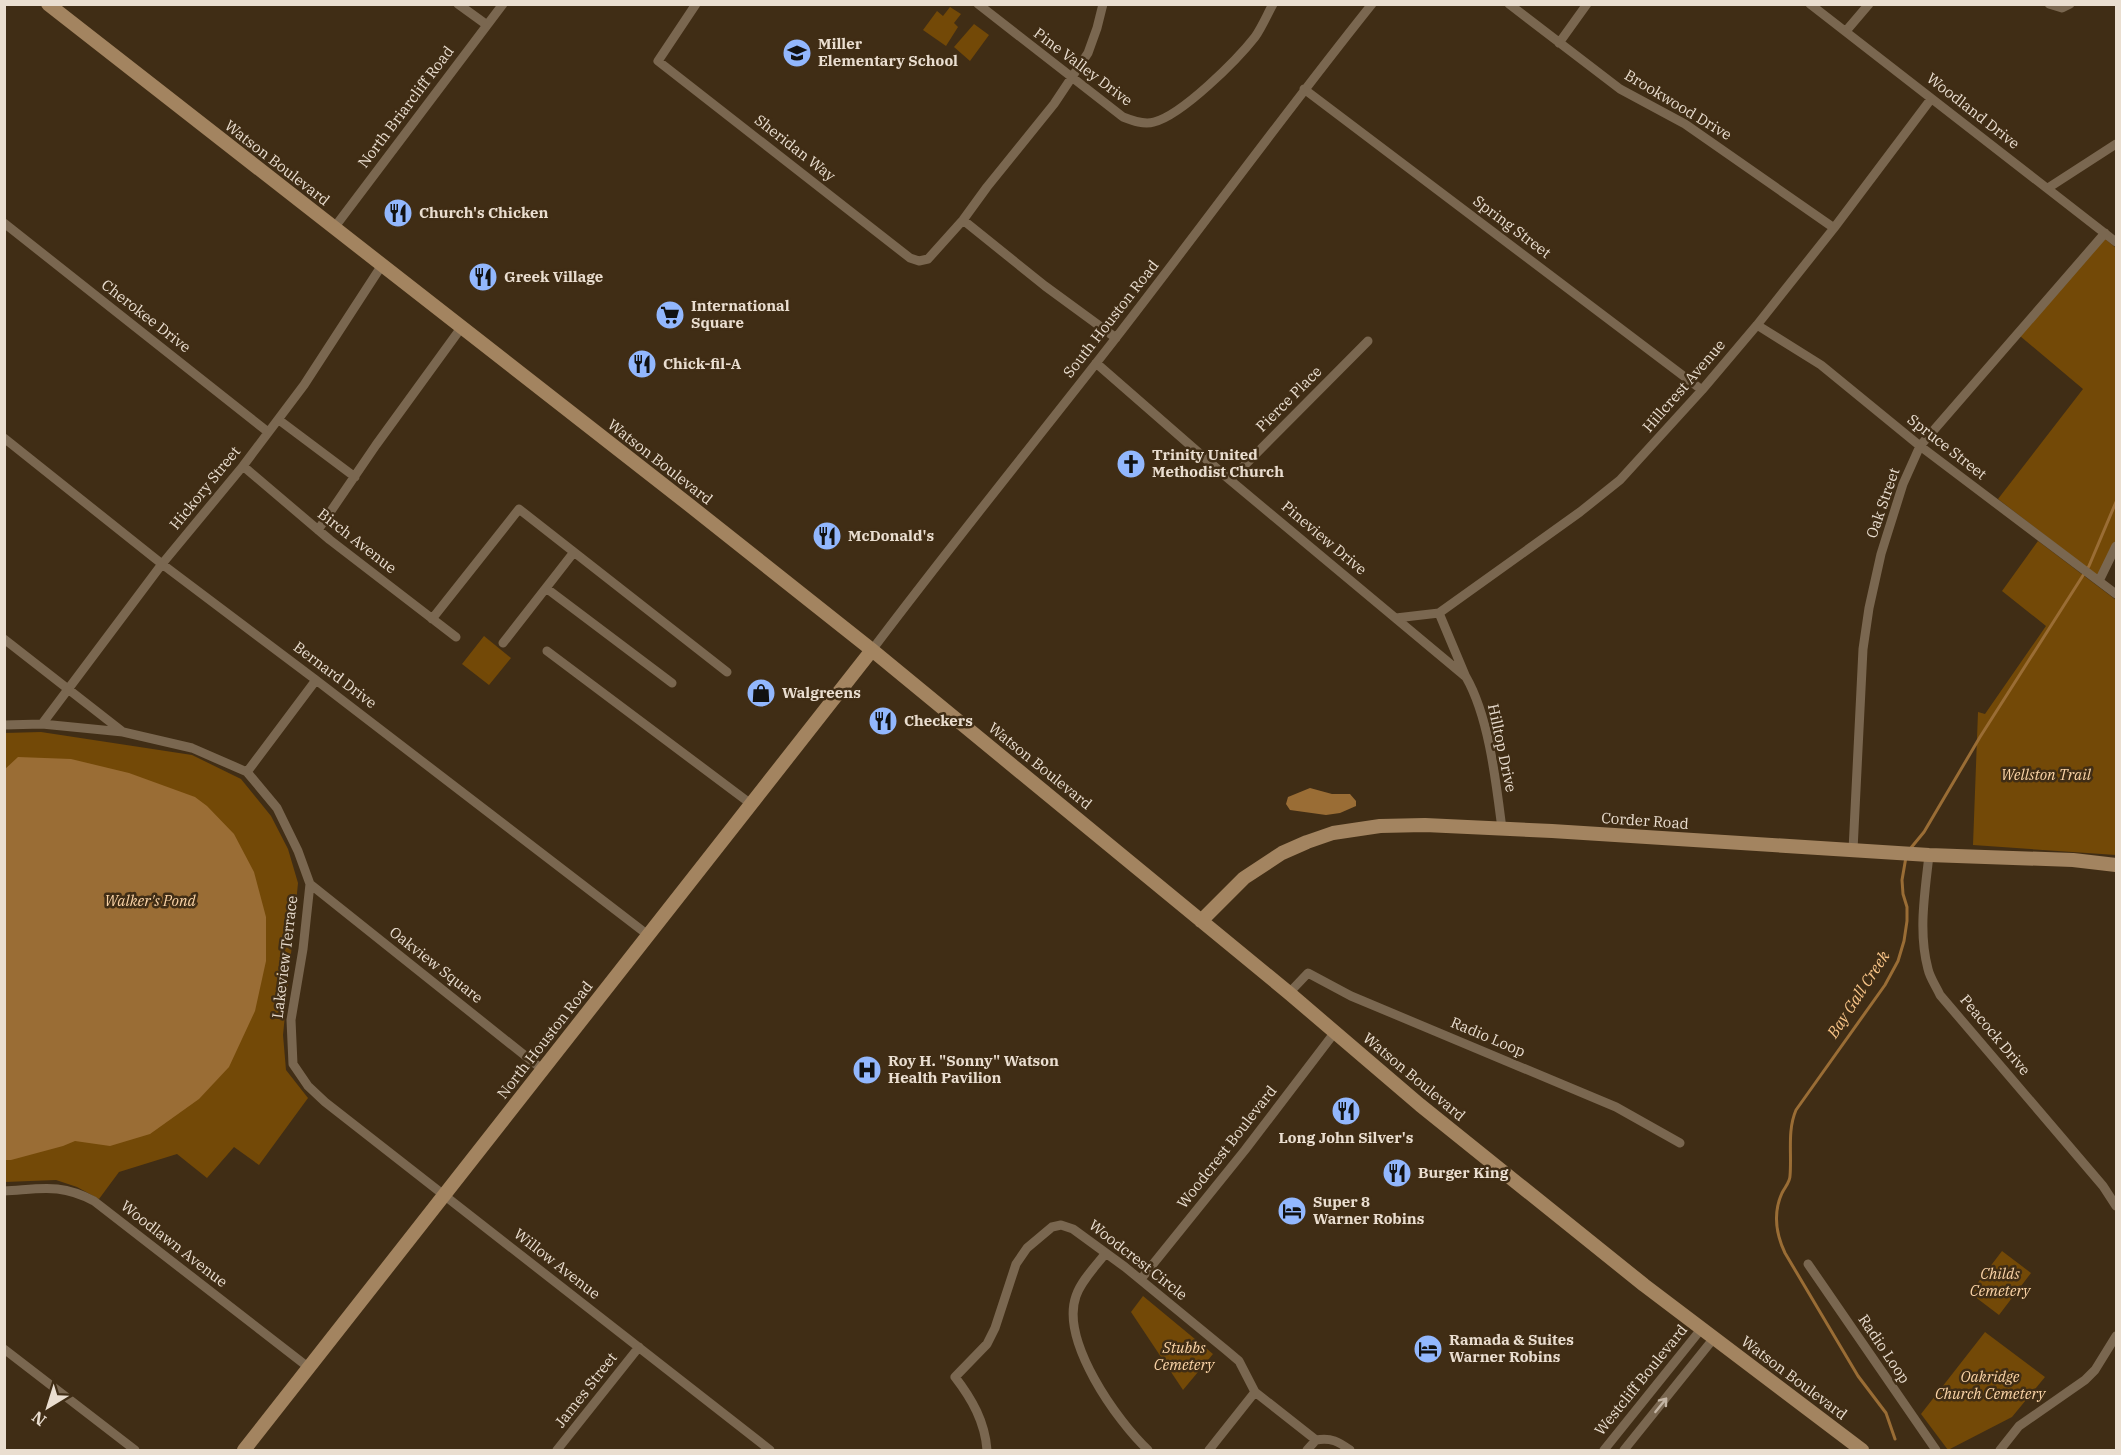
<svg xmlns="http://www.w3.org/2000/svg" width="2121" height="1455" font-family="'IBM Plex Serif',serif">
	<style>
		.green { fill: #734907 }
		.water { fill: #9a6d35 }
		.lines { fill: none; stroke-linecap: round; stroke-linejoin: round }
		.stream { stroke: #9a6d35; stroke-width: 3 }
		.street { stroke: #7a6750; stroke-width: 9 }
		.secondary { stroke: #a38460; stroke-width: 14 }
		.oneway { stroke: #c3b4a3 }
		.labels { text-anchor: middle; stroke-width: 5; stroke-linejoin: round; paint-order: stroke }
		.poi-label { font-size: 15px; font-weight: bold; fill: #eaded0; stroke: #402d15; text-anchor: start }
		.street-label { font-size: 15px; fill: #eaded0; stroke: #402d15 }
		.park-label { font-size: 15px; font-style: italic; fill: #fbd4a7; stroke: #402d15 }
		.water-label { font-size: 16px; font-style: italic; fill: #f9c588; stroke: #402d15 }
	</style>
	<rect width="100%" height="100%" fill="#402d15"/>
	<path class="green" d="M950,7l11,7 -7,9 4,4 -12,19 -23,-16 14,-19 6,5z
		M974,24l15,11 -19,26 -16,-14z
		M2104,238l12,10v291l-17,38 -101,-78 85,-110 -63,-53z
		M2038,541l78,59v255l-143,-10 5,-133 7,2 61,-88 -44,-35z
		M484,636l27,22 -22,27 -27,-21z
		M41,732l151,23 49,24 30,37 17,33 10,34 -15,152 3,35 22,28 -49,67 -25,-18 -27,31 -30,-24 -58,18 -20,27 -22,-12 -21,-7 -51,2 -1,-449z
		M2002,1251l29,22 -32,42 -29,-22z
		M1143,1296l70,58 -30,36 -52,-78z
		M1985,1332l60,45 -33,40 -64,33 -27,-36z"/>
	<path class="water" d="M18,757l53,2 58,14 66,24 12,9 27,28 20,38 12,45v44l-11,50 -26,56 -30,32 -49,35 -40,12 -35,-5 -12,5 -52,14h-7v-390z
		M1310,788l22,6h18l6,7v5l-16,7 -14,2 -36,-5 -4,-6 2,-7z"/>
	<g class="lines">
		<path class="stream" d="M1910,849l14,-17 56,-95 109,-171 27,-64
			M1895,1439l-9,-26 -28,-37 -73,-123c-9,-19 -12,-40 -3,-60 3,-6 8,-11 8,-17 2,-22 -3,-45 6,-66l89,-125 13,-24 6,-20 3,-20v-14l-4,-13 -1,-14 4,-23"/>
		<path class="street" d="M458,4l29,21
			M696,4l-38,57 252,197 9,3 9,-2 35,-39 24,-33 67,-83 34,-51 9,-25 6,-24
			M978,4l145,113c10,4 21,8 31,5 28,-7 83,-62 101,-85 7,-10 12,-22 18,-33
			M1509,4l111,85 65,35 149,104
			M1810,4l306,238
			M2049,4l13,4 8,-4
			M1846,31l23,-27
			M1559,43l28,-39
			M1304,89l398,301
			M2048,188l68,-44
			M963,220l82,66 71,52
			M4,223l264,209
			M334,228l169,-224
			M1757,325l64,40 99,81 196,148
			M1096,363l134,117 236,197c23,40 30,105 36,152
			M279,420l76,57
			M4,438l158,126 154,116 332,255
			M243,466l87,74 126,97
			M1230,480l138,-139
			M318,530l58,-85 85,-117
			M2099,581l17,-35
			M546,588l126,95
			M1439,613l26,62
			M1396,618l43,-5 141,-101 40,-32 82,-90 55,-65 77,-97 97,-129
			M432,619l87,-110 208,163
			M4,639l119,93
			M503,643l71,-91
			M872,650c79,-105 162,-207 243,-311 86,-111 169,-225 257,-335
			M547,651l204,153
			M42,724l120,-160 81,-98 61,-81 78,-120
			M4,725l38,-1 81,8 69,16 55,24 30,36 21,43 12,33 -7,65 -12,71 2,44 15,22 17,16 445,348
			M247,772l69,-92
			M1853,850l10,-201 6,-41 12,-54 22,-70 17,-38 185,-213
			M1929,855c-4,37 -11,77 -1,114 2,9 8,17 12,26l163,191 13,20
			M310,884l233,186
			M1289,993l19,-20 43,23 265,111 64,36
			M4,1191c37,-2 56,-8 90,10l214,166
			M1105,1254c-10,13 -24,27 -29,42 -16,45 41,125 72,154
			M1808,1264l128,186
			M1141,1279l104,-129 90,-118
			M4,1349l131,101
			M557,1450l82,-103
			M987,1450c-2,-28 -15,-51 -32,-73l32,-33 8,-16 21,-64 11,-16 25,-21 9,-2 12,4 52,38 101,83 13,11 16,31 61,48c15,-3 23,2 34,10
			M1209,1450l46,-58
			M1307,1450l9,-10
			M1604,1450l98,-122
			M1624,1450l90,-112
			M2000,1450l19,-24 66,-46 10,-10 21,-34"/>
		<path class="secondary" d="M48,4l640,500 184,146 417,343 131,112 224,180 218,165
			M1201,921l43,-43 38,-25 25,-11 26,-9 47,-7 45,-1 127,6 377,24 144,5 43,5
			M244,1450l628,-800"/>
	</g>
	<defs><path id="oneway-shaft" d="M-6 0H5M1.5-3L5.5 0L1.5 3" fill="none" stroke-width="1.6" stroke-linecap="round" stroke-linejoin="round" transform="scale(1.5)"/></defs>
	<use class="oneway" href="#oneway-shaft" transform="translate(1661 1405) rotate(-51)"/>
	<defs>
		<g id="school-disc" transform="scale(1.5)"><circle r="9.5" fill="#92b7fd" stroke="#402d15"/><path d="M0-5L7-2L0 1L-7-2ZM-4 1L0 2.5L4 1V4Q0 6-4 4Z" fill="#111"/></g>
		<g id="restaurant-disc" transform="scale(1.5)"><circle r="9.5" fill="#92b7fd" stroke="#402d15"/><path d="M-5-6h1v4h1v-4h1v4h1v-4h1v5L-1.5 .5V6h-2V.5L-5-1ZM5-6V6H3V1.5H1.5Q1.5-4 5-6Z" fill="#111"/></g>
		<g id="supermarket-disc" transform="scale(1.5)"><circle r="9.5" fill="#92b7fd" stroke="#402d15"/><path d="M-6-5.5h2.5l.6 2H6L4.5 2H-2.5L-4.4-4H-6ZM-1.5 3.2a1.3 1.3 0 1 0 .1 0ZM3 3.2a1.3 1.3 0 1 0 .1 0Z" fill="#111"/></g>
		<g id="church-disc" transform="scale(1.5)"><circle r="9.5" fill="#92b7fd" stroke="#402d15"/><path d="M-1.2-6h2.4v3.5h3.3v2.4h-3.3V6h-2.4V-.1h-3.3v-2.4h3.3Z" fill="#111"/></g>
		<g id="shop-disc" transform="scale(1.5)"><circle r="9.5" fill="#92b7fd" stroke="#402d15"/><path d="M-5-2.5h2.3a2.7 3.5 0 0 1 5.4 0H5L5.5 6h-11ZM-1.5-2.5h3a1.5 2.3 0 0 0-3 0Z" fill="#111"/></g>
		<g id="hospital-disc" transform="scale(1.5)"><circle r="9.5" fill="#92b7fd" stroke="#402d15"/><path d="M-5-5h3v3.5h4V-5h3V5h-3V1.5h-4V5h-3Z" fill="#111"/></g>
		<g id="hotel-disc" transform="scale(1.5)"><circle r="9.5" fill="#92b7fd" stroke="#402d15"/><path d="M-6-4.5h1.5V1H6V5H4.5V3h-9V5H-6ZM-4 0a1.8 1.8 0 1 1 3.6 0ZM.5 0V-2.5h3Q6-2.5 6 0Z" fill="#111"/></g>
	</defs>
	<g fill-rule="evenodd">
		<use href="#school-disc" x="797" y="53"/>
		<use href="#restaurant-disc" x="398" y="213"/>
		<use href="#restaurant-disc" x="483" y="277"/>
		<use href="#supermarket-disc" x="670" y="315"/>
		<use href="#restaurant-disc" x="642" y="364"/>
		<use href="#church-disc" x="1131" y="464"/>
		<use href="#restaurant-disc" x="827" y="536"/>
		<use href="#shop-disc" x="761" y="693"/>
		<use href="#restaurant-disc" x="883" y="721"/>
		<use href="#hospital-disc" x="867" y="1070"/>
		<use href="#restaurant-disc" x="1346" y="1111"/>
		<use href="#restaurant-disc" x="1397" y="1173"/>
		<use href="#hotel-disc" x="1292" y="1211"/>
		<use href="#hotel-disc" x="1428" y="1349"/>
	</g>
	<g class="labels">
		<g class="poi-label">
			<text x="818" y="49">Miller<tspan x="818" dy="17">Elementary School</tspan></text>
			<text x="419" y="218">Church's Chicken</text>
			<text x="504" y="282">Greek Village</text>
			<text x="691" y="311">International<tspan x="691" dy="17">Square</tspan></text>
			<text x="663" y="369">Chick-fil-A</text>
			<text x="1152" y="460">Trinity United<tspan x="1152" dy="17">Methodist Church</tspan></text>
			<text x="848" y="541">McDonald's</text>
			<text x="782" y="698">Walgreens</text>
			<text x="904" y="726">Checkers</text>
			<text x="888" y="1066">Roy H. "Sonny" Watson<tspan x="888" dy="17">Health Pavilion</tspan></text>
			<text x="1346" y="1143" text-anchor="middle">Long John Silver's</text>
			<text x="1418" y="1178">Burger King</text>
			<text x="1313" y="1207">Super 8<tspan x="1313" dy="17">Warner Robins</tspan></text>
			<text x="1449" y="1345">Ramada &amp; Suites<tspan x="1449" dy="17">Warner Robins</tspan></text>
		</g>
		<g class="street-label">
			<text transform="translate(1083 67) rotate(37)" y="5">Pine Valley Drive</text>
			<text transform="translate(1678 105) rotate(31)" y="5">Brookwood Drive</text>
			<text transform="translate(406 107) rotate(-53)" y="5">North Briarcliff Road</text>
			<text transform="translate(1973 111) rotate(38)" y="5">Woodland Drive</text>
			<text transform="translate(795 148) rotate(38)" y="5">Sheridan Way</text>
			<text transform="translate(277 163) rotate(38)" y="5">Watson Boulevard</text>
			<text transform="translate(1512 227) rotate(37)" y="5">Spring Street</text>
			<text transform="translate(146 316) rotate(38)" y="5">Cherokee Drive</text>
			<text transform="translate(1111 319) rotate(-52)" y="5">South Houston Road</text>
			<text transform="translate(1684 386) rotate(-49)" y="5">Hillcrest Avenue</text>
			<text transform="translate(1289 399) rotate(-45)" y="5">Pierce Place</text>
			<text transform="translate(1947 447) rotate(38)" y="5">Spruce Street</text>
			<text transform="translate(660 462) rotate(38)" y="5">Watson Boulevard</text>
			<text transform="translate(205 488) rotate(-51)" y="5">Hickory Street</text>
			<text transform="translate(1883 503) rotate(-71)" y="5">Oak Street</text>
			<text transform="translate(1324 538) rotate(40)" y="5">Pineview Drive</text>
			<text transform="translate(357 541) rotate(38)" y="5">Birch Avenue</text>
			<text transform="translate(335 675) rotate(37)" y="5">Bernard Drive</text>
			<text transform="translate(1502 748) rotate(78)" y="5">Hilltop Drive</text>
			<text transform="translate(1040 766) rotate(39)" y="5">Watson Boulevard</text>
			<text transform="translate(1645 821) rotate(4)" y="5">Corder Road</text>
			<text transform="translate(285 957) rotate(-83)" y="5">Lakeview Terrace</text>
			<text transform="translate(436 965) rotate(38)" y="5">Oakview Square</text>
			<text transform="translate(1995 1035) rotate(50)" y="5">Peacock Drive</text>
			<text transform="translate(1488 1037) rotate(23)" y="5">Radio Loop</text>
			<text transform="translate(545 1040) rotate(-52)" y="5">North Houston Road</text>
			<text transform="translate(1414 1077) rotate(40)" y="5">Watson Boulevard</text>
			<text transform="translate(1227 1147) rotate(-52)" y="5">Woodcrest Boulevard</text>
			<text transform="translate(174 1244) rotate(38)" y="5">Woodlawn Avenue</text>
			<text transform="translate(1138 1260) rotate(38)" y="5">Woodcrest Circle</text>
			<text transform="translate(557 1264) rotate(38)" y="5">Willow Avenue</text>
			<text transform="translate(1884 1349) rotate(56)" y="5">Radio Loop</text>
			<text transform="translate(1794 1378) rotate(37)" y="5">Watson Boulevard</text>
			<text transform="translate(1641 1380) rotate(-51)" y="5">Westcliff Boulevard</text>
			<text transform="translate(586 1390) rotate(-52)" y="5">James Street</text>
		</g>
		<g class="park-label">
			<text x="2046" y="780">Wellston Trail</text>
			<text x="150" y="906">Walker's Pond</text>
			<text x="2000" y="1279">Childs<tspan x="2000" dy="17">Cemetery</tspan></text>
			<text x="1184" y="1353">Stubbs<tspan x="1184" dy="17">Cemetery</tspan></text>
			<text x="1990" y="1382">Oakridge<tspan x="1990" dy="17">Church Cemetery</tspan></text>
		</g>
		<g class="water-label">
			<text transform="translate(1858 994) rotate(-57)" y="6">Bay Gall Creek</text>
		</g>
	</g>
	<rect width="2121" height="1455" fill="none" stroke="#eaded0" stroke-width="12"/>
	<g transform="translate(48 1407) rotate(218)" stroke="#402d15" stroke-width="4.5" paint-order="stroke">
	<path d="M0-4.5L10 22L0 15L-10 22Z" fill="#eaded0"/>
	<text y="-9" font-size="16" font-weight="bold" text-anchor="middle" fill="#eaded0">N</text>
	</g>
</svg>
